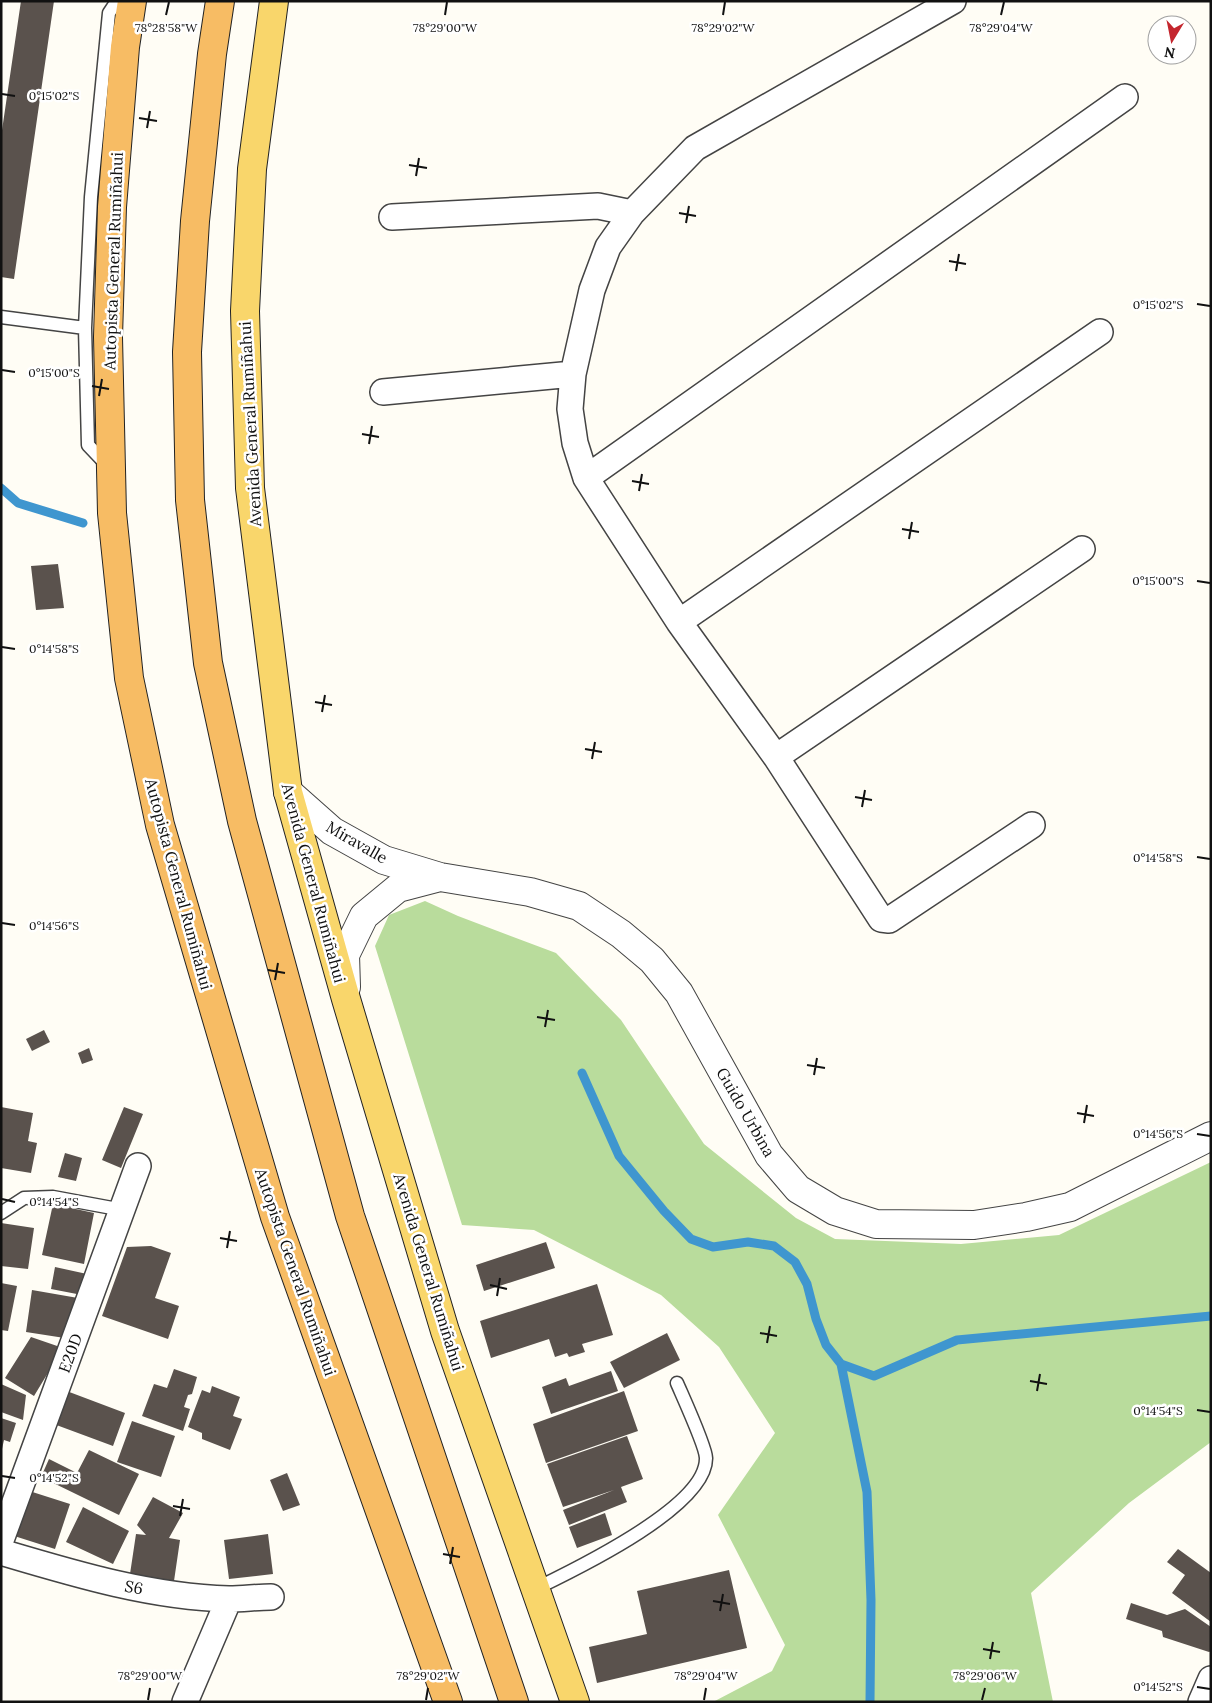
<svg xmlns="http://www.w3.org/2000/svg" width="1212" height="1703" font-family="Lora,serif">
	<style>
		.forest { fill: #b9dc9c }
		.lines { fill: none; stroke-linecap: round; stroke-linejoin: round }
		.stream { stroke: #3f96cf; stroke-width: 9 }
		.building { fill: #5a524d }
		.service-casing { stroke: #444; stroke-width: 15 }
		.minor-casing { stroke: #444; stroke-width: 28 }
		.tertiary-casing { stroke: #444; stroke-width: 30 }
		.primary-casing { stroke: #222; stroke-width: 30 }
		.trunk-casing { stroke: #222; stroke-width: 30 }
		.service { stroke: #fff; stroke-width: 12 }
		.minor { stroke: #fff; stroke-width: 25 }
		.tertiary { stroke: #fff; stroke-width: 28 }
		.primary { stroke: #f9d66b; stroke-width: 28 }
		.trunk { stroke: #f7bc64; stroke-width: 28 }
		.ticks { fill: none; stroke: #111; stroke-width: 2 }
		.labels { text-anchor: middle; stroke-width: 5; stroke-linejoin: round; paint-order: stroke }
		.street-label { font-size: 16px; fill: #111; stroke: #fff }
		.ticks-label { font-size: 12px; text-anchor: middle; fill: #111; stroke: #fff; stroke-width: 5; stroke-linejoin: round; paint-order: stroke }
	</style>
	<rect width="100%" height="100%" fill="#fffdf5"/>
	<path class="forest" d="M425,901l33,15 98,37 65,67 83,124 92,74 39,21 126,5 98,-9 152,-73v280l-82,61 -98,90 22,109h-340l59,-31 13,-26 -67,-130 57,-82 -56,-86 -58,-52 -127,-65 -72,-5 -87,-279 14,-31z"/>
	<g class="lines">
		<path class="stream" d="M1,488l17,15 65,20
			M582,1073l37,83 45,55 27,28 22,8 35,-5 26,4 21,16 12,22 9,35 10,26 15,19 26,128 4,108 -1,102
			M841,1364l33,12 83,-36 254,-24"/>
	</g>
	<path class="building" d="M21,1h33l-40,278 -13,-2v-140z
		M58,564l6,44 -28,2 -5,-44z
		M44,1030l6,12 -18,9 -6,-12z
		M89,1048l4,12 -11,4 -4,-11z
		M1,1107l32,6 -5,28 9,2 -6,30 -30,-5z
		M124,1107l19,7 -22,54 -19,-8z
		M65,1153l17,5 -6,23 -18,-4z
		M53,1204l41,9 -10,51 -42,-9z
		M1,1223l33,5 -6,41 -27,-3z
		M546,1242l9,26 -71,23 -8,-26z
		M151,1246l20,7 -16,45 24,8 -11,33 -66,-23 25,-69z
		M55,1267l32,7 -5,21 -31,-6z
		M1,1283l16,3 -9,45 -7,-1z
		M597,1284l16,51 -31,9 3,8 -16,5 -2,-4 -12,4 -6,-18 -58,19 -11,-37z
		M32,1290l46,8 -7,41 -45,-7z
		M667,1333l13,27 -56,28 -14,-26z
		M31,1337l32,11 -29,48 -29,-18z
		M174,1369l23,8 -5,17 -4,1 -4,12 6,2 -7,22 -41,-15 12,-32 13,4z
		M611,1371l7,20 -67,23 -9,-27 24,-9 3,8z
		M1,1384l25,11 -3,25 -22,-8z
		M212,1386l28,11 -7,19 9,3 -12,31 -28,-11v-6l-14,-6 14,-37 8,3z
		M64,1390l61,23 -12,33 -62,-23z
		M624,1391l14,40 -92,32 -13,-39z
		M1,1418l15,5 -6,19 -6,-2 -2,9z
		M132,1421l43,15 -14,41 -44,-15z
		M627,1436l16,43 -22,8 6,15 -58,23 -6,-15 51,-20 -51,17 -16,-43z
		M89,1450l50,24 -20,41 -78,-38 8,-18 28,14z
		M287,1473l13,32 -17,6 -13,-31z
		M23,1489l47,15 -15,45 -47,-15z
		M153,1497l30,16 -14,25 11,2 -6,41 -44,-7 6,-40 10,1 -9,-10z
		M83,1507l46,24 -16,33 -47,-22z
		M605,1513l7,22 -35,13 -8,-21z
		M268,1534l5,40 -44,5 -5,-39z
		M1178,1549l33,24v49l-39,-29 13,-18 -18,-13z
		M729,1570l18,78 -150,35 -8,-36 58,-13 -10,-43z
		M1131,1603l36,12 18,-6 26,18v24l-2,1 -46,-15 -1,-6 -36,-12z"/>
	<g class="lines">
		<g class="service-casing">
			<path id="service" d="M1,317l84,11
				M107,465l-19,-20 -3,-117 6,-131 18,-184 8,-12
				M1,1213l23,-15 29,-1 70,13
				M535,1589c39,-19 172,-82 171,-131 0,-11 -23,-61 -29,-75"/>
		</g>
		<g class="minor-casing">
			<path id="minor" d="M953,1l-258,147 -63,65 -24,34 -16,43 -19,84 -3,35 5,34 11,35 93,144 97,135 105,162 8,1 143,-95
				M392,217l206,-11 34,7
				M383,392l190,-18
				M586,478l539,-381
				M679,622l421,-290
				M776,757l306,-208
				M1,1540l137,-374
				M1,1552c74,22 150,45 228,47 14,0 28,-2 42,-2
				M185,1702l44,-103
				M1201,1702l10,-23"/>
		</g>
		<g class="tertiary-casing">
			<path id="tertiary" d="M288,792l44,39 52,29 56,17 90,15 49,14 42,28 31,26 27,33 90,162 29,34 37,22 41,13 98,1 52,-8 44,-10 141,-71
				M346,987l-1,-32 19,-39 34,-28 42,-11"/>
		</g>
		<g class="primary-casing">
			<path id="primary" d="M274,1l-22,168 -7,142 5,177 38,304 58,207 99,332 130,371"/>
		</g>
		<g class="trunk-casing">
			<path id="trunk" d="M132,1l-7,46 -13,160 -4,130 4,176 17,165 31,147 115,392 173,485
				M220,1l-8,53 -17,167 -8,131 3,148 18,163 34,158 108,395 164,486"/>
		</g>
		<use href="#service" class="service"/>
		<use href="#minor" class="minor"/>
		<use href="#tertiary" class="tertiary"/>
		<use href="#primary" class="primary"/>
		<use href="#trunk" class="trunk"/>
	</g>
	<path class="ticks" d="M166,15l3,-13M445,15l2,-13M723,15l2,-13M1001,15l3,-13M2,94l13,2M139,118l18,3M147,128l3,-17M409,165l18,3M416,176l3,-18M679,213l17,3M686,223l3,-17M949,261l17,3M956,271l3,-17M1197,304l13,2M2,370l13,2M92,386l17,3M99,396l3,-17M362,434l17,3M369,444l3,-18M632,481l17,3M639,491l3,-17M902,529l17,3M909,539l3,-17M1197,581l13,2M2,647l13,2M315,702l17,3M322,712l3,-17M585,749l17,3M592,759l3,-17M855,797l17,3M862,807l3,-17M1197,857l13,2M2,923l13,2M268,970l17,3M275,980l3,-17M537,1017l18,3M545,1027l3,-17M807,1065l18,3M814,1075l3,-17M1077,1113l17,3M1084,1123l3,-18M1197,1134l13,2M2,1199l13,3M220,1238l17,3M227,1248l3,-17M490,1285l17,4M497,1296l3,-18M760,1333l17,3M767,1343l3,-17M1030,1381l17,3M1037,1391l3,-17M1197,1410l13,2M2,1476l13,2M173,1506l17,3M180,1516l3,-17M443,1554l17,3M450,1564l3,-17M713,1601l17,3M720,1611l3,-17M983,1649l17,3M990,1659l3,-17M1197,1687l13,2M148,1700l2,-12M426,1700l2,-12M704,1700l2,-12M982,1700l3,-12"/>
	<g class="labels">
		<g class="street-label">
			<text transform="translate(113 261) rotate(-88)" y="6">Autopista General Rumiñahui</text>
			<text transform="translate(250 424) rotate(-93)" y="6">Avenida General Rumiñahui</text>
			<text transform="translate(357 842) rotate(30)" y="6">Miravalle</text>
			<text transform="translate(314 883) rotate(75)" y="6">Avenida General Rumiñahui</text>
			<text transform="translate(179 884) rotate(75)" y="6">Autopista General Rumiñahui</text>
			<text transform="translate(746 1112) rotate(60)" y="6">Guido Urbina</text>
			<text transform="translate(296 1272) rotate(71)" y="6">Autopista General Rumiñahui</text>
			<text transform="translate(429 1272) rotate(73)" y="6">Avenida General Rumiñahui</text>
			<text transform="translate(70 1353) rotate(-70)" y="6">E20D</text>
			<text transform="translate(134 1587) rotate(11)" y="6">S6</text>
		</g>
	</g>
	<g class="ticks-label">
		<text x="445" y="32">78°29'00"W</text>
		<text x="723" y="32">78°29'02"W</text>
		<text x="1001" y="32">78°29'04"W</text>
		<text x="166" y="32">78°28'58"W</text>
		<text x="54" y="100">0°15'02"S</text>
		<text x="1158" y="309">0°15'02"S</text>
		<text x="54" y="377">0°15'00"S</text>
		<text x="1158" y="585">0°15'00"S</text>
		<text x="54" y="653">0°14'58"S</text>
		<text x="1158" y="862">0°14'58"S</text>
		<text x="54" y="930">0°14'56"S</text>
		<text x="1158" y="1138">0°14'56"S</text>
		<text x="54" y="1206">0°14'54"S</text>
		<text x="1158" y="1415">0°14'54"S</text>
		<text x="54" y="1482">0°14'52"S</text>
		<text x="150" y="1680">78°29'00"W</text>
		<text x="428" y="1680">78°29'02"W</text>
		<text x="706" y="1680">78°29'04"W</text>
		<text x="985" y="1680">78°29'06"W</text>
		<text x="1158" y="1691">0°14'52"S</text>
	</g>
	<rect width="1212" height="1703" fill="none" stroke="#111111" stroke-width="5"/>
	<g transform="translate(1172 40) rotate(190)"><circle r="24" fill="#ffffff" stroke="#a0a0a0"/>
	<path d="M0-4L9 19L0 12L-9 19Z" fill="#c4262e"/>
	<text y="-8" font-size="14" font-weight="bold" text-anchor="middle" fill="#111111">N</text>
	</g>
</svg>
